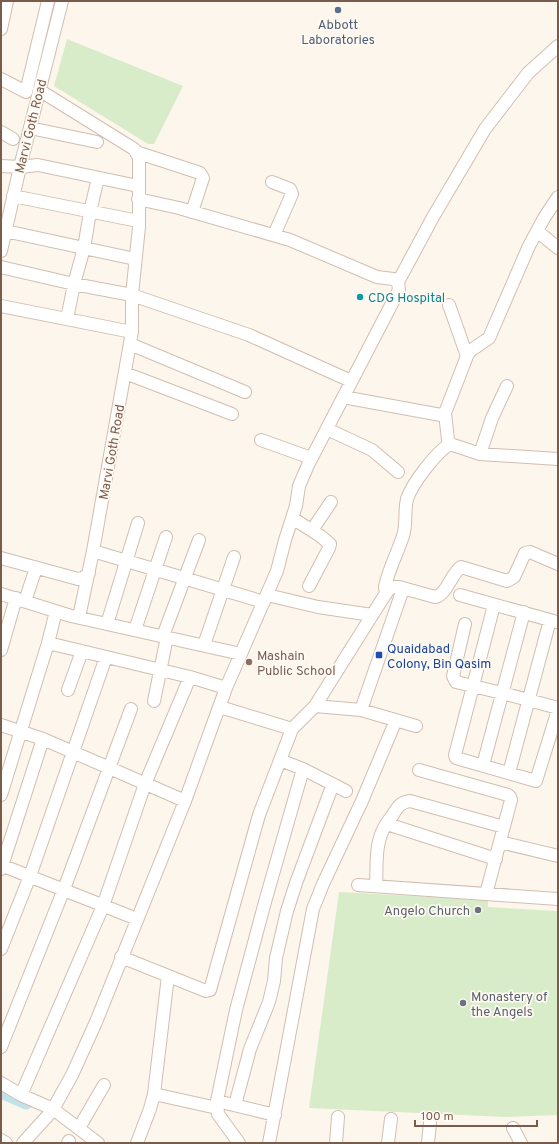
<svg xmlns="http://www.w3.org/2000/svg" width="559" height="1144" font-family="Overpass,sans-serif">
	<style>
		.green { fill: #d8ecc9 }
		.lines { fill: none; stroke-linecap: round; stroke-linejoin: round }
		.river { stroke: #bfe3e8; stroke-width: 15 }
		.minor-casing { stroke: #d1beb0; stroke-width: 14 }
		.minor { stroke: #fff; stroke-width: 12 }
		.service-dot { fill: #5c6f8a; stroke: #fffaf3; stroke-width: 1.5 }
		.culture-dot { fill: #0f9aa8; stroke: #fffaf3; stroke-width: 1.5 }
		.transit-dot { fill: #1a4fb4; stroke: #fffaf3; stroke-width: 1.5 }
		.education-dot { fill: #8d6e63; stroke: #fffaf3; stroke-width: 1.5 }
		.worship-dot { fill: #6b7280; stroke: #fffaf3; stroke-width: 1.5 }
		.labels { text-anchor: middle; stroke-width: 3.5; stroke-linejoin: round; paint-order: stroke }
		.service-label { font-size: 13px; fill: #4e5e75; stroke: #fffaf3 }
		.street-label { font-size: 13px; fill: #7a5c4d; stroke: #fffaf3 }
		.culture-label { font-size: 13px; fill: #0d838f; stroke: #fffaf3; text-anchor: start }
		.transit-label { font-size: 13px; fill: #164399; stroke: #fffaf3; text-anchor: start }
		.education-label { font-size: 13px; fill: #785e54; stroke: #fffaf3; text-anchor: start }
		.worship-label { font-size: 13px; fill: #5b616d; stroke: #fffaf3; text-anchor: end }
	</style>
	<rect width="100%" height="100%" fill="#fdf6ec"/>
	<path class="green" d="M67,39l116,47 -29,58h-6l-94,-58z
		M339,892l149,8v7l70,4v204l-53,2 -196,-9z"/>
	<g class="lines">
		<path class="river" d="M1,1091l25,11"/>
		<g class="minor-casing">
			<path id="minor" d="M1,29l6,-28
				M1,79l25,13 22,-91
				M39,90l95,59 5,8v70l-7,68v37l-39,219 -14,66
				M30,128l67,14
				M1,132l12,7
				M136,152l64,21 3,5 -11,34
				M1,166l19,1 18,-2 100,21
				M272,182l18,7 2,5 -18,41
				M13,196l125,25
				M1,230l134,29
				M537,231l21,17
				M1,251l19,-84 42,-166
				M1,267l73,17 58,11 117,40 102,46
				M398,282l35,-65 52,-88 43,-56 30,-27
				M449,305l18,51
				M1,306l131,26
				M67,319l7,-35 10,-36 6,-36 8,-34
				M130,344l115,48
				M125,373l107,41
				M343,397l98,18 4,-2 22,-57 3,-5 19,-13 40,-92 15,-28 14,-21
				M445,413l3,27 2,4 30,10 78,5
				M327,429l45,21 26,22
				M261,440l50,18
				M480,454l12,-36 15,-32
				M292,518l27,17 11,9 -1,4 -20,38
				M312,530l19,-28
				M93,551l171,51
				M1,558l77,21 5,-1 6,-5
				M1,594l70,22 170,38
				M386,594l-1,-7 2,-8c4,-14 11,-28 16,-43 4,-12 1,-25 4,-37 5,-15 29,-47 43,-55
				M267,595l51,12 54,8
				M460,595l97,27
				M25,601l11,-33
				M494,605l-39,150 1,3 80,23 22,-71
				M107,624l31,-101
				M465,624l-12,52 3,6 46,11 56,15
				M135,630l31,-93
				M163,636l36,-96
				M48,643l142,34 36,11
				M204,645l30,-88
				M1,650l15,-52
				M68,690l14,-39
				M154,701l13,-64
				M315,706l46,4 55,16
				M220,707l72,22
				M361,710l42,-121
				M1,725l42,14 142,62
				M280,760l23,9 43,22
				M483,765l41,-153
				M419,770l89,25 2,2 1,3 -25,94
				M509,773l41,-153
				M1,795l47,-152 8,-32
				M387,824l109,35
				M500,842l58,14
				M1,865l136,54
				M1,869l42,-130
				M358,885l200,14
				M376,886c1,-17 -1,-38 6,-54 2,-5 6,-11 10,-16 5,-8 8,-14 18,-15l94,26
				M1,949l29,-73 76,-219
				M121,957l85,34 4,-1 49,-175 33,-86 23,-23 73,-116 5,-3h6l36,10c11,-1 16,-23 26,-30l46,14 7,-4 11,-24 5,-1 28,12
				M1,1047l63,-158 67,-180
				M1,1083l20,12 32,14 45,34
				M154,1094l63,14
				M21,1095l82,-189 42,-122 45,-107
				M217,1101l58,14
				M235,1105l15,-56 19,-47 5,-21 2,-23 11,-47 9,-28 37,-99
				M79,1128l25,-43
				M513,1128l8,15
				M1,1140l5,3
				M23,1143l29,-32 20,-36 24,-53 89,-221 41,-113 51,-117 8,-31 11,-34 3,-20 9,-21 91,-175 -1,-8 -5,-3 -16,-2 -87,-37 -111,-32 -41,-9
				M68,1143l1,-2
				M137,1143l13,-34 4,-15 14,-118
				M239,1143l-21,-29 -1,-13 19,-91 29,-108 38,-133
				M269,1143l44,-234 10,-25 39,-83 34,-81
				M336,1143l2,-26
				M388,1143l3,-24
				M428,1143l2,-20"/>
		</g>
		<use href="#minor" class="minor"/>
	</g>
	<circle class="service-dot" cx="338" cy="10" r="4"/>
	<circle class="culture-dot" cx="360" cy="297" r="4"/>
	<rect class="transit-dot" x="375" y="651" width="8" height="8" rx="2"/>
	<circle class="education-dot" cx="249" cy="662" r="4"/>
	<g class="worship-dot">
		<circle cx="478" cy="910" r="4"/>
		<circle cx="463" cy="1003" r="4"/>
	</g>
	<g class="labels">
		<g class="service-label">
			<text x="338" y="29">Abbott<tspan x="338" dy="15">Laboratories</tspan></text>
		</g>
		<g class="street-label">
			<text transform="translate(30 126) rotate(-76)" y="5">Marvi Goth Road</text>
			<text transform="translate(111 452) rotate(-80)" y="5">Marvi Goth Road</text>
		</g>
		<g class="culture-label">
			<text x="368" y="302">CDG Hospital</text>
		</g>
		<g class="transit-label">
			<text x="387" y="653">Quaidabad<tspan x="387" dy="15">Colony, Bin Qasim</tspan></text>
		</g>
		<g class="education-label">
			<text x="257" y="660">Mashain<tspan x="257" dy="15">Public School</tspan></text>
		</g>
		<g class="worship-label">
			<text x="470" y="915">Angelo Church</text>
			<text x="471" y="1001" text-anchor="start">Monastery of<tspan x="471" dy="15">the Angels</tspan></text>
		</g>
	</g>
	<rect width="559" height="1144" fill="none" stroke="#7a5c4d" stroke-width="4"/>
	<path d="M415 1120v6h122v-6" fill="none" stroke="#7a5c4d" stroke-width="2"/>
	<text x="421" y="1120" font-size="12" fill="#7a5c4d" stroke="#fffaf3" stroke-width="3" paint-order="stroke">100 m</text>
</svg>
